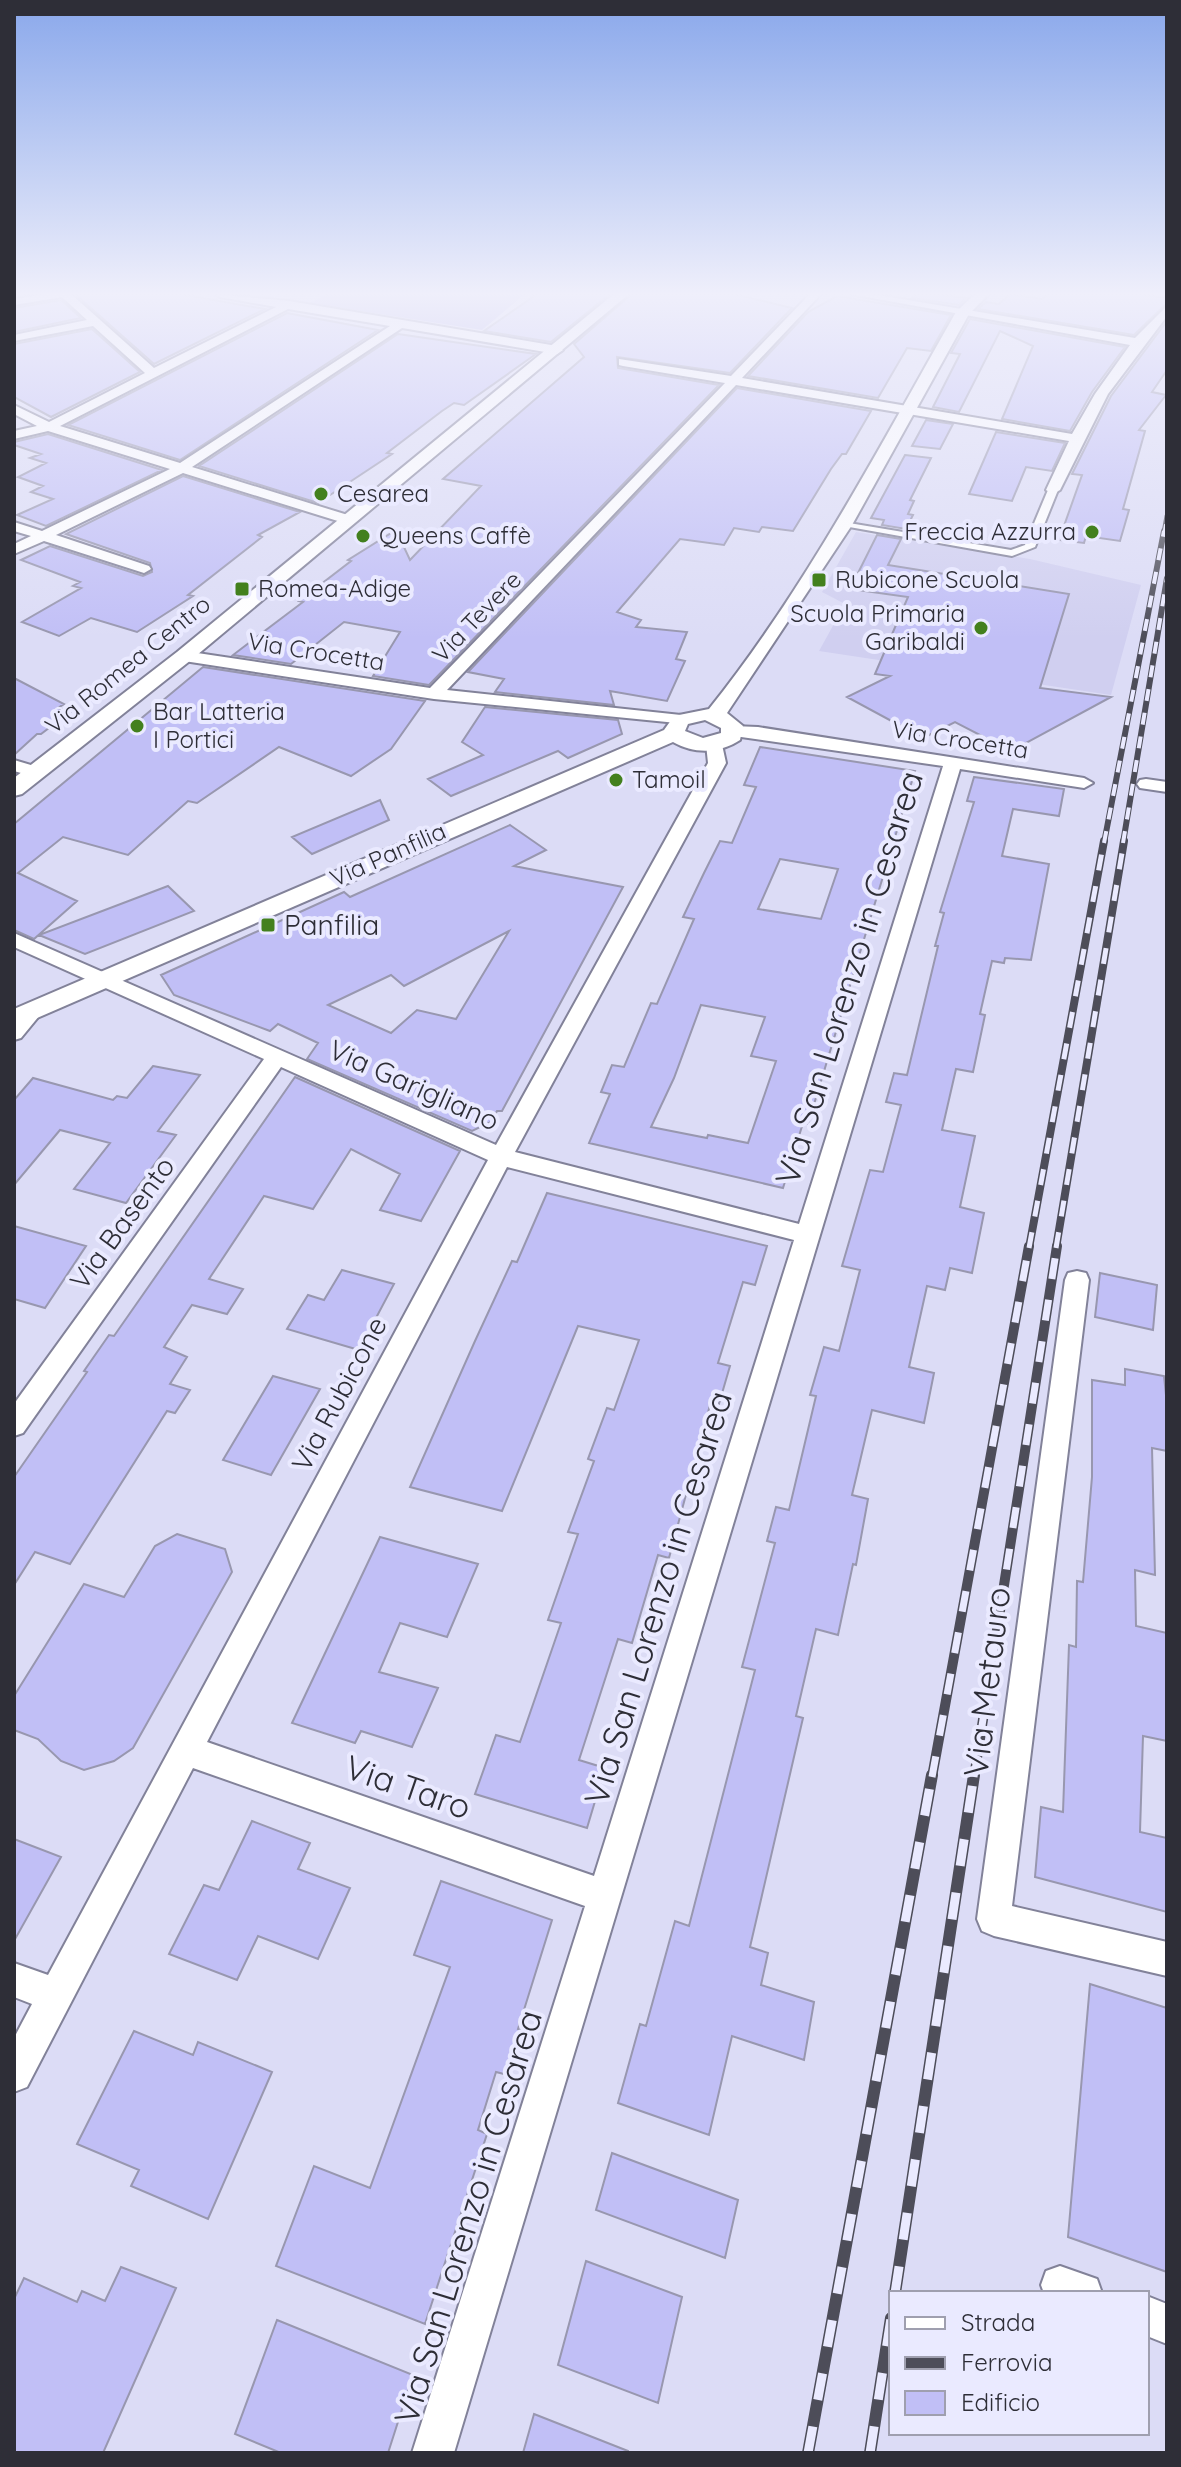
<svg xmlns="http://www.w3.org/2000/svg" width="1181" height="2467" font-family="Quicksand,sans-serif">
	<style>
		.built { fill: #d0cff0 }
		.green { fill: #a9a5e6 }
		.building { fill: #c1bff6; stroke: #9897af; stroke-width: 2; fill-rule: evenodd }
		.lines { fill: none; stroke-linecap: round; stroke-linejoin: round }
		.pedestrian-casing { stroke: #828299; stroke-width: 4 }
		.minor-casing { stroke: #828299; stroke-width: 4 }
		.tertiary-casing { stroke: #828299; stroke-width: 4 }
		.pedestrian { fill: #fff; fill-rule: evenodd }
		.minor { fill: #fff; fill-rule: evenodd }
		.tertiary { fill: #fff; fill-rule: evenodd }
		.rail-far4-casing { stroke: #4d4d59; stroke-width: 5 }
		.rail-far3-casing { stroke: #4d4d59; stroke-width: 6 }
		.rail-far2-casing { stroke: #4d4d59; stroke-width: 8 }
		.rail-far1-casing { stroke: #4d4d59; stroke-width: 10 }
		.rail-casing { stroke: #4d4d59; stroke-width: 12 }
		.rail-far4 { stroke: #eaeaff; stroke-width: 3; stroke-dasharray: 9; stroke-linecap: butt }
		.rail-far3 { stroke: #eaeaff; stroke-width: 4; stroke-dasharray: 12; stroke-linecap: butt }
		.rail-far2 { stroke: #eaeaff; stroke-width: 5; stroke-dasharray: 16; stroke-linecap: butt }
		.rail-far1 { stroke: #eaeaff; stroke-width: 7; stroke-dasharray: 21; stroke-linecap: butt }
		.rail { stroke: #eaeaff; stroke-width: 9; stroke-dasharray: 27; stroke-linecap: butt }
		.poi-dot { fill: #43801e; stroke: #eaeaff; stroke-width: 3 }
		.labels { text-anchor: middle; stroke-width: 8; stroke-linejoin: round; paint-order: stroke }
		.far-poi-label { font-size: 24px; fill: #2e2e37; stroke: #eaeaff; text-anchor: start }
		.far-street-label { font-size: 24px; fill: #2e2e37; stroke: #eaeaff }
		.poi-label { font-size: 28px; fill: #2e2e37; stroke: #eaeaff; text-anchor: start }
		.street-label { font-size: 28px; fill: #2e2e37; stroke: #eaeaff }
		.near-street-label { font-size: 34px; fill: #2e2e37; stroke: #eaeaff }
	</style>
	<rect width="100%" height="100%" fill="#dcdcf6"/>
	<path class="built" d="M856,532l174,27 111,26 -30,110 -292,-44 26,-47 -23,-12z"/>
	<path class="green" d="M328,294h197l-43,36 -172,-27z"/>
	<path class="building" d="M75,294h105l85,15 -111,55z
		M537,294h73l-59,48 -67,-11z
		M632,294h102l58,14 -62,65 -113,-16 1,11 101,17 -290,300 -56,-9 27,-44 -56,-10 -53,42 -58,-9 70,-53 -4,-1 52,-40 -3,-1 48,-30 14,30 71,-74 -38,-7 141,-122 -10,-13z
		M917,294h21l28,4 -7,7 -47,-7z
		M1010,294l32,5 6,-5h92l27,4v5l-33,32 -156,-26 8,-7 13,2z
		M837,296l114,19 -20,36 -24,-3 -29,50 -130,-22 60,-64z
		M61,300l20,18 -67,14v-24z
		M287,313l91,17 -198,130 -112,-35z
		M970,319l155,28 -33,45 -22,39 -68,-12 31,-73 -33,-15 -41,81 -26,-5 27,-53 -9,-1z
		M1167,321v49l-15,22 14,3 -27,35 6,1 -22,78 6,1 -9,31 -34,-5 -2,7 -25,-3 23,-65 -10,-1 39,-78z
		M92,329l48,43 -89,45 -37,-20v-53z
		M398,334l138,20 -72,51 -10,-2 -12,8 -55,42 5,1 -74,49 -119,-37z
		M737,388l134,23 -25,43h-4l-11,15 -38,62 -31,-4 -3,5 -25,-4 -10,17 -44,-6 -63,73 24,8 -5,7 51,5 -11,27 9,2 -18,40 -57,-10 4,14 -119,-13 9,-13 -36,-7z
		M926,420l27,4 -13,25 -28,-3z
		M996,432l69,11 -13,28 -26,-4 -14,34 -43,-7z
		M48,434l114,36 -116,56 -29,-11 36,-16 -22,-7 12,-6 -25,-9 28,-14 -16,-5 11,-4 -27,-9v-3z
		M905,455l26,3 -21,42 4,1 -6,13 5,1 -7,14 -24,-4 2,-5 -13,-2z
		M183,476l117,36 -42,23 4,2 -74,58 5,1 -56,36 -46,-14 -32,18 -37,-14 59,-34 -8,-2 7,-4 -59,-22 29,-14 93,30 9,-4 -2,-9 -84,-29z
		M877,535l24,4 -13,26 181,29 -29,94 71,9 -100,54 -56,-29 -32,16 -76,-41 43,-21 -15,-2 33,-77 -58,-8z
		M203,667l222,34 -34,48 -40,27 -72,-29 -82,56 -9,-2 -60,54 -65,-18 -45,36 59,28 -43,38 -20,-9v-106z
		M14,678l50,26 -6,4 12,4 -29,22h-4l-23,21z
		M485,707l133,13 4,14 -54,24 -10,-7 -107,45 -23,-17 55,-24 -21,-13z
		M760,747l155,24 -107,353 -5,-1 -20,65 -194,-45 21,-49 -9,-2 11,-27 12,2 27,-64 6,1 37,-85 -11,-2 21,-44 16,-32 12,2 24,-56 -12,-2zM780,859l58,10 -17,50 -63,-10zM701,1005l64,12 -14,39 25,5 -28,82 -40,-8 -1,3 -56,-11 23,-49z
		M974,777l90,12 -5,27 -46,-7 -11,47 47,8 -18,96 -26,-2 -1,5 -12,-2 -12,53 5,1 -12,57 -17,-3 -14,61 33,6 -15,71 24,6 -12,60 -22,-5 -5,22 -18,-4 -18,81 25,6 -10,50 -52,-13 -20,85 16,4 -12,66 -3,-1 -15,71 -22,-6 -20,87 7,2 -53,229 18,6 -7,32 53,17 -10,58 -72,-24 -23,99 -91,-32 22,-79 6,2 29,-105 14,5 66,-256 -13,-3 33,-124 -8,-2 9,-34 13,3 27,-114 -6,-1 14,-48 15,4 21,-81 -18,-4 28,-96 13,2 18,-67 -15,-3 8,-29 13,2 31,-129h-3l9,-33 -4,-1 34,-110 -7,-1z
		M380,800l9,20 -77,34 -20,-17z
		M510,825l36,25 -32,16 109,21 -121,224h-5l-6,11 -19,9 -165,-72 11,-16 -40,-19 -8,7 -96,-36 -13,-20 183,-83 6,5zM509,931l-53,88 -39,-9 -26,23 -63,-28 63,-30 13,11z
		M168,886l26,25 -109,43 -46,-19z
		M153,1066l47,9 -42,56 18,4 -50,68 -52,-14 36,-46 -50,-13 -46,55v-85l19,-22 80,22 4,-4 10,2z
		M295,1077l165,74 -39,70 -41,-11 20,-36 -49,-25 -38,60 -49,-13 -55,83 34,10 -16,25 -35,-9 -28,42 23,10 -17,27 20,6 -15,23 -8,-2 -97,153 -35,-12 -21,33v-108l73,-105 -3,-1 25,-36 5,1z
		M547,1193l220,53 -12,39 -12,-3 -25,81 12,3 -12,41 -8,-2 -41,153 -11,-3 -26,88 -14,-4 -39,121 26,8 -18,60 -112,-34 21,-59 24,7 41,-119 -13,-3 30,-86 -10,-2 26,-71 -6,-2 19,-51 7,2 25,-70 -61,-14 -76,185 -92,-24 65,-146 37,-80 5,1z
		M14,1226l72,20 -41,62 -31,-9z
		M342,1270l52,14 -35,66 -72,-21 21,-34 16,5z
		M1100,1273l57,12 -4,45 -58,-13z
		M1125,1369l39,7 3,29v46l-15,-3 3,127 -20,-5 1,56 31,7v108l-24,-5 -3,96 27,6v74l-132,-35 6,-70 22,5 6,-167 7,2 1,-66 6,1 9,-105v-97l33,5z
		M273,1376l47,13 -49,86 -48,-15z
		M177,1534l48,15 7,23 -99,176 -19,13 -30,9 -23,-9 -23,-22 -24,-9v-34l70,-112 40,13 31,-51z
		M380,1537l98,27 -31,73 -47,-14 -21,49 59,16 -26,59 -51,-16 -6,12 -63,-20z
		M252,1821l58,22 -12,26 52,19 -32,71 -60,-23 -21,44 -68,-26 35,-69 15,5z
		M14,1839l47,18 -47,84z
		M441,1881l111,39 -34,109 3,1 -13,45 -12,-3 -18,58 9,4 -62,190 -149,-58 38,-100 56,22 80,-221 -36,-12z
		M1090,1984l77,24v264l-99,-35z
		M134,2031l59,24 5,-13 74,30 -64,147 -77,-33 8,-16 -62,-26z
		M612,2153l126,47 -13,58 -129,-48z
		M586,2261l96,36 -24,106 -100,-38z
		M121,2267l55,21 -73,165h-89v-154l10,-21 53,24 5,-11 23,10z
		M277,2320l136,55 -25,78h-107l-46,-19z
		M534,2414l94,37v2h-105z"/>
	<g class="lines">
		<g class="pedestrian-casing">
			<path id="pedestrian" d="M1053,487l5,3 -23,57 -23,9 -174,-31 5,-3 168,28 14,-5 23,-55z"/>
		</g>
		<g class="minor-casing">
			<path id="minor" d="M46,294h25l83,74 122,-61 -56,-10 -5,-3 74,7 268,45 6,4 -6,4 -155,-26 -210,139 159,49v6h-10l-158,-49 -127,62 93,31 2,3 -7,4 -100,-32 -30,13v-10l17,-8 -17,-5v-9l28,9 128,-62 -122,-38 -34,8v-8l23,-5 -23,-12v-9l35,17 96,-49 -52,-47 -79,15v-6l73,-15 -25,-23 -48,8v-6zM288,309l102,17 -210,137 -120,-37z
				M810,294h11l-79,84 330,56 23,-40 35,-49 -280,-51h22l263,44 32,-32v10l-59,78 -48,96 -7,4 -7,-4 23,-49 -333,-56 -289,305 234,25 6,1 2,4 -2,4 -253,-25 -250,-38 -8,-5 8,-5 246,37 295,-305 -102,-17 -4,-1v-6l112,17z
				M733,726l25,1 326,51 9,5 -9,5 -124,-19 -506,1684h-42l173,-547 -392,-138 -166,319 -13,5v-54l18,-34 -18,-7v-34l34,12 440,-815 -207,-93 -258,366 -9,3v-32l250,-345 -250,-112v-14l482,212 212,-382 -2,-19 3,-4h12l5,23 -211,389 284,72 144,-458 -216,-31 -2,-4 2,-4zM507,1167l287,73 -200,636 -387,-134z
				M14,760l27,8 3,4 -9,5 -21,-6z
				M1146,779l21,3v10l-27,-4 -3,-4 3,-4z
				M34,1003l10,7 -23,28 -7,2v-20l13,-15z
				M1077,1271l9,2 3,7 -77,626 155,36v34l-173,-40 -12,-5 -5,-12 88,-639 3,-7z
				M1060,2266l37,13 5,14h-58l-3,-8 5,-14z
				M1147,2296l20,8v40l-20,-8z"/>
		</g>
		<g class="tertiary-casing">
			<path id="tertiary" d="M614,294h15l-438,366 -169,134 -8,2v-18l163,-126z
				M975,294h14l-20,20 -117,211 -125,188 16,13 -3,14c-21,14 -46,14 -67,2l-659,286v-19l650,-279 10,-14 35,-7c97,-121 171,-263 247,-397zM705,720l16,8v5l-18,5 -18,-7 3,-7z"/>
		</g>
		<use href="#pedestrian" class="pedestrian"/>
		<use href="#minor" class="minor"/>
		<use href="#tertiary" class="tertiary"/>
		<g class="rail-far4-casing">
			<path id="rail-far4" d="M1164,533l3,-17"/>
		</g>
		<g class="rail-far3-casing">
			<path id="rail-far3" d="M1104,843l60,-312
				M1123,843l44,-265"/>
		</g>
		<g class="rail-far2-casing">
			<path id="rail-far2" d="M1029,1248l75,-407
				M1056,1248l68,-407"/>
		</g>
		<g class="rail-far1-casing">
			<path id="rail-far1" d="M932,1777l97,-531
				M974,1777l83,-531"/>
		</g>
		<g class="rail-casing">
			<path id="rail" d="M895,2293l79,-518
				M808,2453l124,-678
				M870,2453l21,-135"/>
		</g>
		<use href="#rail-far4" class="rail-far4"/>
		<use href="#rail-far3" class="rail-far3"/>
		<use href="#rail-far2" class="rail-far2"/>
		<use href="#rail-far1" class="rail-far1"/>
		<use href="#rail" class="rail"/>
	</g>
	<linearGradient id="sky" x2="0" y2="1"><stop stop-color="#8aa8eb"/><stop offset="0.46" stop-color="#efeffb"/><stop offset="1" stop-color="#efeffb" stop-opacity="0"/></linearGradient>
	<rect width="1181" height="639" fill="url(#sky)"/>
	<g class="poi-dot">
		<circle cx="321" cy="494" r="8"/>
		<circle cx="1092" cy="532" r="8"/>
		<circle cx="363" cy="536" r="8"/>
		<rect x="811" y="572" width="16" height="16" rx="4"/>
		<rect x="234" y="581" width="16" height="16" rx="4"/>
		<circle cx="981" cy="628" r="8"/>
		<circle cx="137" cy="726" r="8"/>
		<circle cx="616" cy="780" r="8"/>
		<rect x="260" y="917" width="16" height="16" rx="4"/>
	</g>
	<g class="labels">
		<g class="far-poi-label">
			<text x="337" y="502">Cesarea</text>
			<text x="1076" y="540" text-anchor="end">Freccia Azzurra</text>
			<text x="379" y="544">Queens Caffè</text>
			<text x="835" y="588">Rubicone Scuola</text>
			<text x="258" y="597">Romea-Adige</text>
			<text x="965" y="622" text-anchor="end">Scuola Primaria<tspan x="965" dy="28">Garibaldi</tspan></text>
			<text x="153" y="720">Bar Latteria<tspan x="153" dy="28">I Portici</tspan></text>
			<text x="632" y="788">Tamoil</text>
		</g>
		<g class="far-street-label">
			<text transform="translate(477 617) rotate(-46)" y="8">Via Tevere</text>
			<text transform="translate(316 652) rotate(9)" y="8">Via Crocetta</text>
			<text transform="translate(128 665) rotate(-39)" y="8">Via Romea Centro</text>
			<text transform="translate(960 740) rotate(9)" y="8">Via Crocetta</text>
			<text transform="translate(388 855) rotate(-24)" y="8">Via Panfilia</text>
		</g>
		<g class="poi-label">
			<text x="284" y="935">Panfilia</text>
		</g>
		<g class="street-label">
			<text transform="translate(414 1085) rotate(24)" y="10">Via Garigliano</text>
			<text transform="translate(122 1223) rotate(-54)" y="10">Via Basento</text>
			<text transform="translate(339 1394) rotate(-62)" y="10">Via Rubicone</text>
		</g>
		<g class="near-street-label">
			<text transform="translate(849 978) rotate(-73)" y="12">Via San Lorenzo in Cesarea</text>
			<text transform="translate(658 1598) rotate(-73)" y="12">Via San Lorenzo in Cesarea</text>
			<text transform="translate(987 1682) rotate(-83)" y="12">Via Metauro</text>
			<text transform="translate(408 1787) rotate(19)" y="12">Via Taro</text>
			<text transform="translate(468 2217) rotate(-73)" y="12">Via San Lorenzo in Cesarea</text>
		</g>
	</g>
	<rect width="1181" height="2467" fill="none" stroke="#2e2e37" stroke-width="32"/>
	<rect x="889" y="2291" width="260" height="144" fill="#eaeaff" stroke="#9f9faf" stroke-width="2"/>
	<rect x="905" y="2317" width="40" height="12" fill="#ffffff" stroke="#9f9faf" stroke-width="2"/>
	<text x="961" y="2331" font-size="24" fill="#2e2e37">Strada</text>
	<rect x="905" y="2357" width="40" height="12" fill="#4d4d59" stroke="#9f9faf" stroke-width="2"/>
	<text x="961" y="2371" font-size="24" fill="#2e2e37">Ferrovia</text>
	<rect x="905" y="2391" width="40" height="24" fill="#c1bff6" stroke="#9f9faf" stroke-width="2"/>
	<text x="961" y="2411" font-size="24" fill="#2e2e37">Edificio</text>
</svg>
